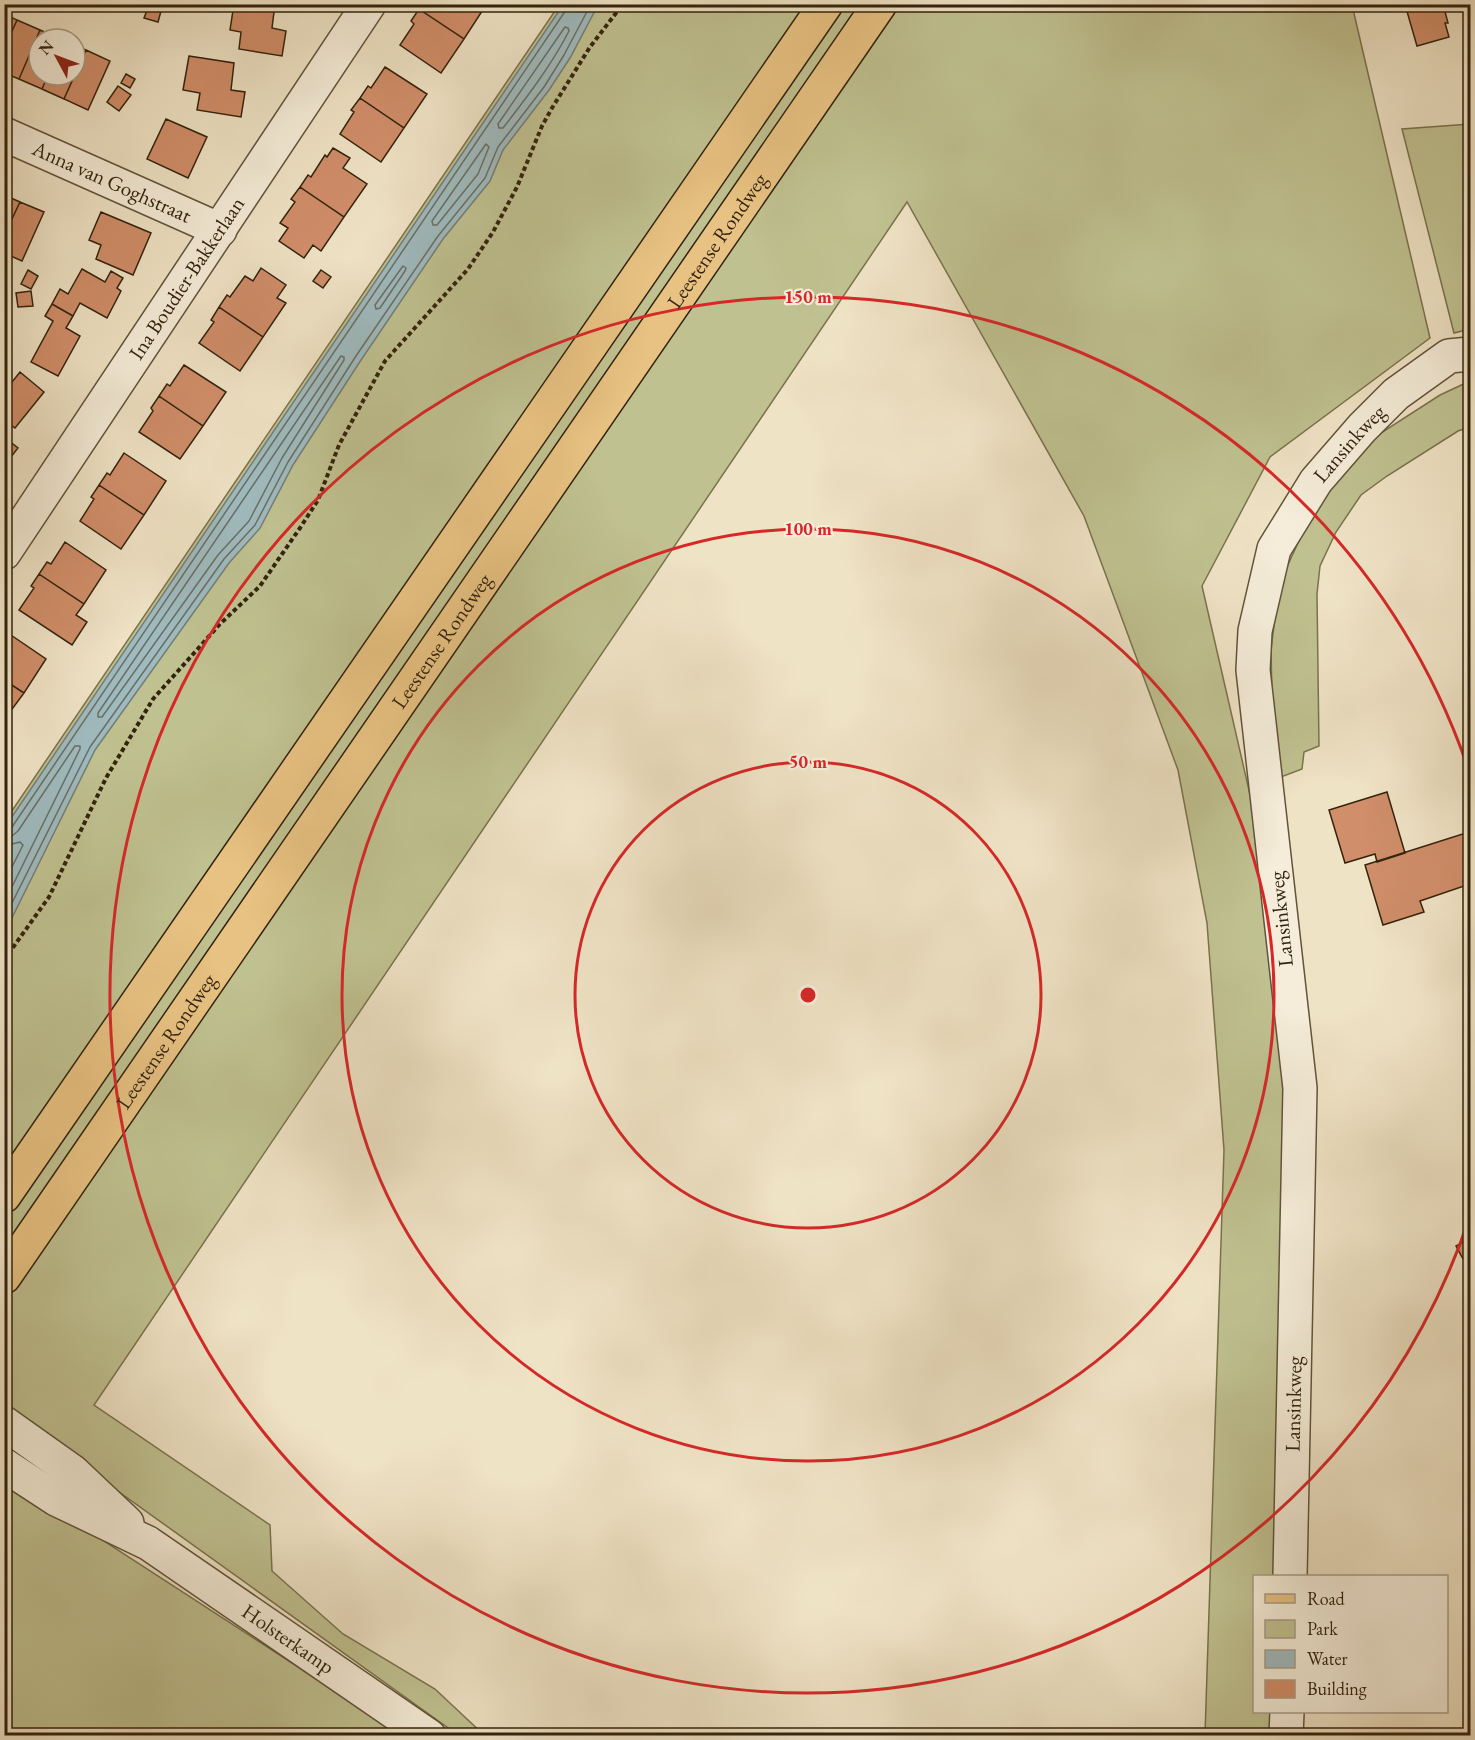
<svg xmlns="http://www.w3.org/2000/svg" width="1475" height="1740" font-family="'EB Garamond',serif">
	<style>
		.green { fill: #c0c190; stroke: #7a724e; stroke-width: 1.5 }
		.water { fill: #9fbbbf; stroke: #747e78; stroke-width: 1.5 }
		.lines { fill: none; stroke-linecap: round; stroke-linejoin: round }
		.shore { stroke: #696f66; stroke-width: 1.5 }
		.building { fill: #d08e6a; stroke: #33230d; stroke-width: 1.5 }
		.minor-casing { stroke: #62533b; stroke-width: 36 }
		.major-casing { stroke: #33230d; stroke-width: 36 }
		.path { stroke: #33230d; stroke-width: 4; stroke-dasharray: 4.5 3; stroke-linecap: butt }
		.minor { stroke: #f5edd9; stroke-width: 33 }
		.major { stroke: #e8c282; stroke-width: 33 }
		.ring { fill: none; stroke: #d62828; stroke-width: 3 }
		.labels { text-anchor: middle; stroke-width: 4.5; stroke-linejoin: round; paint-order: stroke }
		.street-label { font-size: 21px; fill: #33230d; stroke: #f5edd9 }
		.centre { fill: #d62828; stroke: #f5edd9; stroke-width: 3 }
		.ring-label { font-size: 18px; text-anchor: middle; font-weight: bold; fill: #d62828; stroke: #f5edd9; stroke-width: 4.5; stroke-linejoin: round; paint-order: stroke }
	</style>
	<rect width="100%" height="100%" fill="#efe3c5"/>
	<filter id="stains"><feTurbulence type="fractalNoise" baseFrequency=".00333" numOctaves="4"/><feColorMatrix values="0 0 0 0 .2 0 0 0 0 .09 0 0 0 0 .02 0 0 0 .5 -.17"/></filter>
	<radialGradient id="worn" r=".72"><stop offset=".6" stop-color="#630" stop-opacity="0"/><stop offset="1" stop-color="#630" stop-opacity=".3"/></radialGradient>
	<path class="green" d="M559,5h252l-806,1166v-350z
		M838,5h30l-863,1250v-40z
		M893,5h459l78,333 -160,119 -68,129 72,313 16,283 -12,394h-24v136h19l-1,23h-67l19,-585 -17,-227 -29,-153 -94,-254 -177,-314 -813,1203 176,120 2,46 71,63 92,55 49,46h-26l-417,-299 -36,-31v-107z
		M1470,124v205l-16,4 -52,-204z
		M1470,381v46l-12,4 -71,45 -26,19 -25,37 -16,34 -3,28 2,152 -15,6 -2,17 -21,8 -9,-82 -1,-45 5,-41 10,-40 17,-37 41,-65 26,-27 70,-45z
		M4,1477l6,3 393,255h-398z"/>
	<path class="water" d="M563,5h35l-28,53 -21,32 -46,60 -13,31 -47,58 -82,121 -68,105 -33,63 -31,35 -134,187 -90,182v-105z"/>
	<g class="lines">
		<path class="shore" d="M565,27l3,1 1,3c-18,35 -42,66 -66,97h-4l-1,-4z
			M486,144l3,3 -11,27 -41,51h-4l-1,-4z
			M403,266l3,2 -1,3 -25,37 -4,1 -1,-4z
			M341,356l3,1v3l-62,98 -33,63 -31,34 -116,162h-4v-4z
			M4,830l8,-3 554,-817 2,-6
			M4,837l8,-1 6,-5 57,-85h5v3l-76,154
			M4,846l16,-4 3,3 -19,38
			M4,919l86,-172 134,-188 31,-34 33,-63 68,-106 82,-120 47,-58 13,-31 46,-60 20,-32 27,-51"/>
	</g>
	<path class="building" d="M234,4h41l-3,24 14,3 -4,25 -43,-7 2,-17 -11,-2z
		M423,4h62l1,1 -22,34 -45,-30z
		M1401,4h42l5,19h-3l4,14 -32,9 -11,-38h-4z
		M148,8l13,3 -3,11 -14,-4z
		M419,9l45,30 -23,34 -41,-28 14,-21 -3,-3z
		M4,14l13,6 -13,29z
		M17,20l23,10 -21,49 -15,-6v-24z
		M40,30l21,9h-22v36h9l-6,14 -23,-10z
		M75,45l11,5 -22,49 -22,-10 6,-14h27z
		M86,50l24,11 -22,49 -24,-11z
		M189,56l45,7 -3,27 14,2 -4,25 -44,-7 3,-17 -17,-3z
		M385,67l42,27 -23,34 -44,-30 8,-12 3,2z
		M126,74l9,5 -5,9 -9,-5z
		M118,86l13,9 -12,16 -12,-9z
		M360,98l44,30 -23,34 -41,-28 14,-22 -3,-2z
		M166,119l41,18 -19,41 -41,-19z
		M333,148l17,10 -7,10 24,16 -23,33 -44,-30 8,-12 3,2 14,-22 2,2z
		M300,187l44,30 -23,34 -8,-6 -9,13 -25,-17 9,-13 -8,-5 15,-21 -4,-3z
		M4,195l16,7 -16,34z
		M20,202l24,10 -22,49 -18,-8v-17z
		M101,212l50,21 -18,42 -37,-16 5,-14 -12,-5z
		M261,268l25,17 -9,13 9,5 -23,34 -44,-30 8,-12 3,2 15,-21 8,5z
		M82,269l23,13 6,-11 12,7 -6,10 4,3 -14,27 -27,-15 -7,13 -21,-12 8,-15 8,5z
		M28,270l10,6 -7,13 -10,-5z
		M321,270l10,7 -8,11 -10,-7z
		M31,291l2,15 -15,1 -2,-14z
		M52,304l21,12 -7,12 14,8 -22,40 -27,-14 22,-41 -8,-5z
		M219,307l44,30 -23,34 -41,-28 15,-21 -3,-2z
		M184,365l42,27 -23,34 -44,-30 8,-12 3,2z
		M20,372l24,20 -29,36 -11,-8v-28z
		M159,396l44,30 -23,33 -41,-27 14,-21 -2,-3z
		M4,437l14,11 -14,18z
		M124,453l42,28 -22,34 -45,-30 8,-12 3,2z
		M99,485l45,30 -23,34 -41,-28 14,-22 -3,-2z
		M65,542l41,28 -22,34 -45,-30 8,-12 4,2z
		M39,574l45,30 -8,11 11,7 -15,23 -53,-35 15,-22 -3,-2z
		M5,631l41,28 -22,34 -20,-13z
		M4,680l20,13 -20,27z
		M1387,792l18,61 -28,9 -2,-8 -30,9 -16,-53z
		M1469,832l1,52 -50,17 4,11 -41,13 -18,-60z
		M1470,1238v40l-3,-7 2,-1 -13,-24z"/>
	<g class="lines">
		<g class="minor-casing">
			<g id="minor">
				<path id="s1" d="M4,134l216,96"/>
				<path id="s2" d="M4,553l365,-549"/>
				<path d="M4,1423l69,49 54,51"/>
				<path id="s3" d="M4,1465l52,34 92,44 281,193"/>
				<path id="s4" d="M1290,1576l10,-488 -47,-418 2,-39 19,-82 42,-68 46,-53 34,-34 53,-38 21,-2"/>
				<path d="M1286,1736l1,-24"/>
			</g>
		</g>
		<g class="major-casing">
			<g id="major">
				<path d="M4,1196l822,-1192"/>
				<path id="s5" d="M4,1277l876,-1273"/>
			</g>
		</g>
		<path class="path" d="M4,960l45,-63 57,-119 47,-79 67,-75 40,-38 40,-58 18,-28 21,-55 46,-84 83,-92 25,-37 24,-45 25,-61 10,-18 38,-61 33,-43"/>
		<use href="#minor" class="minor"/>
		<use href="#major" class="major"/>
	</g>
	<g class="ring">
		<circle cx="808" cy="995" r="233"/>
		<circle cx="808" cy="995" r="466"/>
		<path d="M1470 1216A698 698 0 1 1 1470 774"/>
	</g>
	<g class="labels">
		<g class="street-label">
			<text dy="7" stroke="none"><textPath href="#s1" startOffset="118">Anna van Goghstraat</textPath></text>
			<text dy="7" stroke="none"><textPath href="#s5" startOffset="1258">Leestense Rondweg</textPath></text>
			<text dy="7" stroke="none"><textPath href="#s2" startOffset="330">Ina Boudier-Bakkerlaan</textPath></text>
			<text dy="7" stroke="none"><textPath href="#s4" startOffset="1162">Lansinkweg</textPath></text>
			<text dy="7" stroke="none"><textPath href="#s5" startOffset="772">Leestense Rondweg</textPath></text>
			<text transform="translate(1281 919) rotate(-96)" y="7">Lansinkweg</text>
			<text dy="7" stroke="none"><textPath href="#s5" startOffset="286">Leestense Rondweg</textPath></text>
			<text dy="7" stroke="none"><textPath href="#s4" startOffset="172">Lansinkweg</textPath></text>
			<text dy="7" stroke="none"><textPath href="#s3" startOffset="334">Holsterkamp</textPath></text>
		</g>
	</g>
	<circle cx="808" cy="995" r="9" class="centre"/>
	<g class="ring-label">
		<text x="808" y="303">150 m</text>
		<text x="808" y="535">100 m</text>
		<text x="808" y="768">50 m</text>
	</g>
	<rect width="1475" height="1740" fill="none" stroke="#efe3c5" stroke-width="24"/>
	<rect x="6" y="6" width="1463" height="1728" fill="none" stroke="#33230d" stroke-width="3"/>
	<rect x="12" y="12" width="1451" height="1716" fill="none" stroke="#33230d" stroke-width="1.5"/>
	<rect x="1253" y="1575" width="195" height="138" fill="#f5edd9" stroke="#a79c87" stroke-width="1.5"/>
	<rect x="1265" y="1594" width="30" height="9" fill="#e8c282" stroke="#a79c87" stroke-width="1.5"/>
	<text x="1307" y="1605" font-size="18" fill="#33230d">Road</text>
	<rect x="1265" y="1620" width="30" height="18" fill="#c0c190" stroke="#a79c87" stroke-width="1.5"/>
	<text x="1307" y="1635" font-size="18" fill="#33230d">Park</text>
	<rect x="1265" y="1650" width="30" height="18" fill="#9fbbbf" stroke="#a79c87" stroke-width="1.5"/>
	<text x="1307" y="1665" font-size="18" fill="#33230d">Water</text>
	<rect x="1265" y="1680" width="30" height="18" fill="#d08e6a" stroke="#a79c87" stroke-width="1.5"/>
	<text x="1307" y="1695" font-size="18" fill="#33230d">Building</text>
	<g transform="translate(57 57) rotate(311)"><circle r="28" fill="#f5edd9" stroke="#a79c87" stroke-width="1.5"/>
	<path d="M0-4.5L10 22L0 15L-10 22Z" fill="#8f2418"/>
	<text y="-9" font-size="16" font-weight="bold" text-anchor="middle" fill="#33230d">N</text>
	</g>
	<rect width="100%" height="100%" filter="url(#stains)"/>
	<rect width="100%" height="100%" fill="url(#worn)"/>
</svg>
